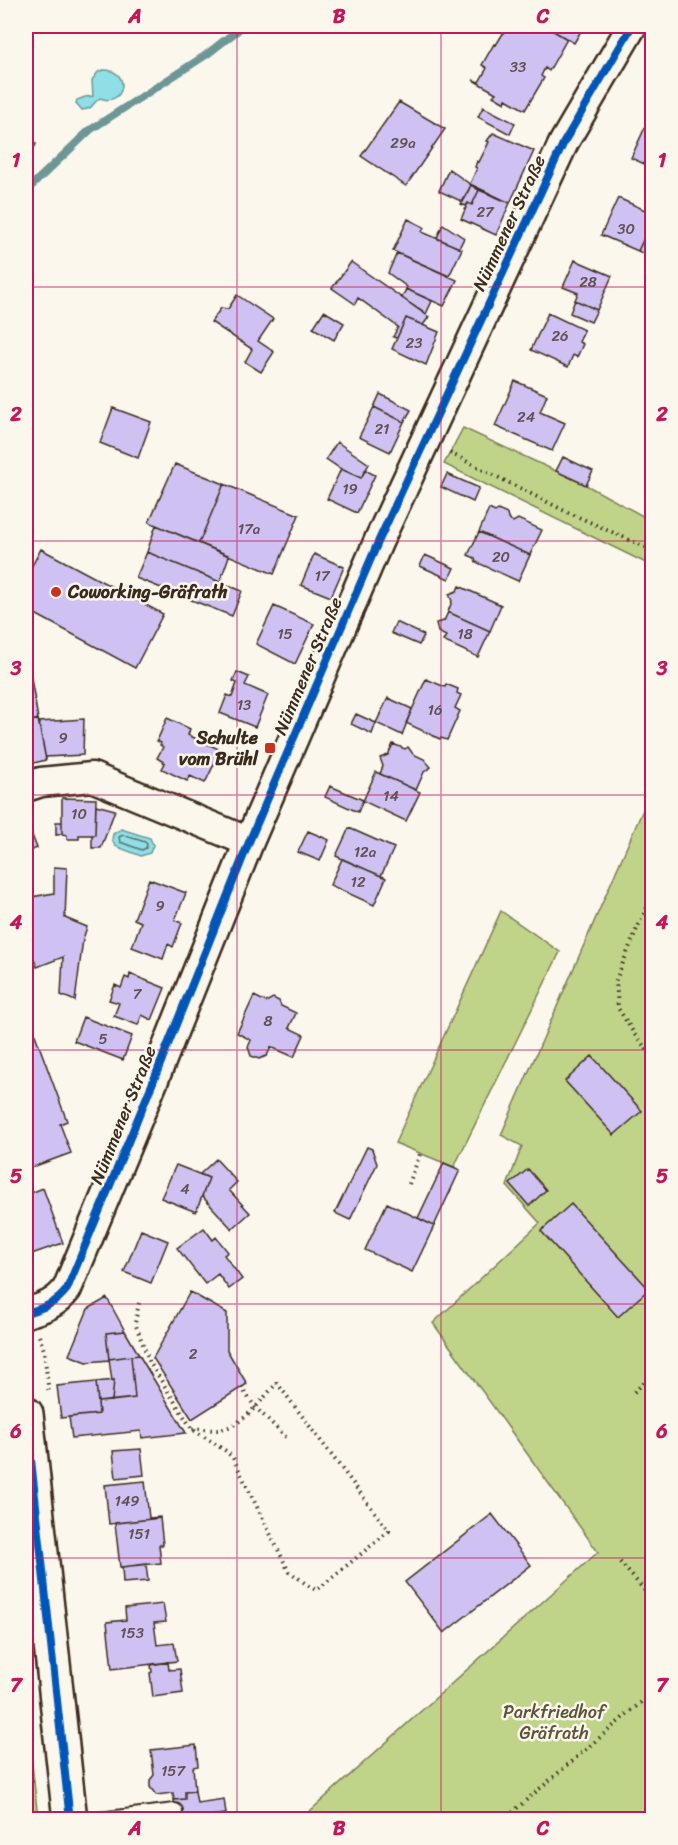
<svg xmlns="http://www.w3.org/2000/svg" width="678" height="1845" font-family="Sriracha,sans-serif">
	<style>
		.green { fill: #bfd489; stroke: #7d7f54; stroke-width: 1.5 }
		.water { fill: #8edfe6; stroke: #6d9796; stroke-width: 1.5 }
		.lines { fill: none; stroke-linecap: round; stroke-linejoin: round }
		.shore { stroke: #5c726e; stroke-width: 1.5 }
		.stream { stroke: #6d9796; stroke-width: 8 }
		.building { fill: #cfc2f3; stroke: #3b2a1e; stroke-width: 1.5 }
		.service-casing { stroke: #3b2a1e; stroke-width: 18 }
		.minor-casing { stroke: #3b2a1e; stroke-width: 33 }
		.primary-casing { stroke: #3b2a1e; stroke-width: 38 }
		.path { stroke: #3b2a1e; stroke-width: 4; stroke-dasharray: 1.5 4.5; stroke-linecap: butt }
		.service { stroke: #fbf7ec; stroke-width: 14 }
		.minor { stroke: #fbf7ec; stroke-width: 28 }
		.primary { stroke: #fbf7ec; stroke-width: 33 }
		.cycleway-casing { stroke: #fbf7ec; stroke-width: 11 }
		.cycleway { stroke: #0057b8; stroke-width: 8 }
		.grid { fill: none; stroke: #c2185b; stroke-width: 1.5; stroke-opacity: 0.55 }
		.poi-dot { fill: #c8321e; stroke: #fbf7ec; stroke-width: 2 }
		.labels { text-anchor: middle; stroke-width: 5; stroke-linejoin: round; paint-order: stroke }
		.number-label { font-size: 15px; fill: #605053 }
		.street-label { font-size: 18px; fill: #3b2a1e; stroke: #fbf7ec }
		.poi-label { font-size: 18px; font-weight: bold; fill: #3b2a1e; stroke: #fbf7ec; text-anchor: start }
		.park-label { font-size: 18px; fill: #5c5439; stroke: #fbf7ec }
		.neatline { fill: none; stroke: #c2185b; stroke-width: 2 }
		.grid-label { font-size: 20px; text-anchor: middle; font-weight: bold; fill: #c2185b }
	</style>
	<rect width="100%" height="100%" fill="#fbf7ec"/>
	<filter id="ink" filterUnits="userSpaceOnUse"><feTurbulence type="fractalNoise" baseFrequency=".0167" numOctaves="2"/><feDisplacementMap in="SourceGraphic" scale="12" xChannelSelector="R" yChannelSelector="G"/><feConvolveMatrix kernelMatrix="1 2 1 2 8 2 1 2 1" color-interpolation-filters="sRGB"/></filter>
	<g filter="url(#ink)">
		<path class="green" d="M463,428l123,57 66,36v45l-208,-102z
			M652,789v1030l-352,1 298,-268 -165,-229 107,-100 -33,-37 15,-40 -21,-11z
			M501,911l59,41 -106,215 -59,-24z
			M26,1708l12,111h-12z"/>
		<path class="water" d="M103,70c29,-1 22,38 -3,28 -9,6 -6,11 -18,12l-6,-7 1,-3 8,-3 8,-1 -1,-16 6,-8z
			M121,829l29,9 3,7 -3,8 -9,3 -26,-10 -3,-6 1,-6z"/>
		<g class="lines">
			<path class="shore" d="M123,835l22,7 2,2 -1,4 -4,2 -22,-8 -1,-5z"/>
			<path class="stream" d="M26,195l1,-5 63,-60 116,-75 37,-29"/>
		</g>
		<path class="building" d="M505,26h40l22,13 -18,32 -4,-3 -4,8 3,2 -19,32 -19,-11 -1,4 -12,-7 3,-3 -23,-13 6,2 8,-14 -5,-3 12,-21 2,1 8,-13 -2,-1z
			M545,26h39l-10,17z
			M399,102l46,27 -39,57 -45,-30z
			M483,107l32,16 -5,11 -32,-17z
			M647,123l5,2v49l-3,-2 2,-5 -20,-9z
			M493,133l41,18 -24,52 -40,-19 7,-16 -2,-1 2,-6 2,1 10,-20 -2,-1z
			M26,139l10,5 -10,20z
			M449,169l22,16 -8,17 -24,-11z
			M471,185l8,5 -7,15 -4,-2 -2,3 -5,-2z
			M479,190l31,13 -14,32 -35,-16 7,-16 4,2z
			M618,198l34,15v7l-14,31 -37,-16z
			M408,219l16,8 -2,5 40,17 -13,27 -56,-25z
			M651,223l1,1v34l-14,-7z
			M443,224l21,14 -5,10 -22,-10z
			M397,253l60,27 -13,26 -38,-17 1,-2 -19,-14z
			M575,260l37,16 -15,34 -22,-10 3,-7 -15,-6z
			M351,262l78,55 -6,8 -17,-7 -9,20 -4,-1 5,-10 -40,-29 -3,6 -23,-16z
			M406,289l26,12 -6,13 -24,-16z
			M237,295l36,24 -15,22 16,11 -13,20 -16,-10 7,-13 -41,-27 10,-14 7,1z
			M575,300l22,10 -6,12 -21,-9z
			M324,311l20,12 -10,17 -21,-12z
			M548,313l36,17 -5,12 4,2 -6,13 -4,-2 -5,12 -37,-17z
			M406,318l33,14 -13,33 -34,-16z
			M515,381l32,14 -7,17 25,11 -13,28 -57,-25z
			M380,394l31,16 -7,12 -30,-15z
			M374,407l30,15 -14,30 -31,-15z
			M113,408l38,14 -13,36 -38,-15z
			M337,442l32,22 -8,14 -20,-9 -15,-10z
			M563,457l30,14 -7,14 -30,-14z
			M175,464l49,20 -25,59 -50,-21z
			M341,469l20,9 4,-8 10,5 -18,38 -30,-14z
			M447,474l32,14 -6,14 -32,-15z
			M224,484l75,31 -25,59 -75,-31z
			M489,509l6,3 3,-2 9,4 1,5 5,3 5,-3 24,11 -12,25 -51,-23z
			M156,525l73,31 -9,26 -73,-30z
			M479,532l51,23 -12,26 -42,-19 -1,-4 -7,-3z
			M41,549l122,65 -28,54 -109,-59v-32z
			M147,552l95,39 -10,25 -96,-38z
			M314,554l30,13 -13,30 -30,-12z
			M425,555l29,13 -5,11 -29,-13z
			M459,586l42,19 -11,26 -42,-19 4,-11 -3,-7 8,-3z
			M274,606l40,18 -19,40 -39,-20z
			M448,612l42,19 -12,26 -35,-16 3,-5 -8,-4 -2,-9 8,-2z
			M396,622l28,13 -5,10 -28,-12z
			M26,649l12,70 -12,4z
			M237,672l12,5 -4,8 23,10 -13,32 -35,-14 7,-18 5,2 5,-14 -4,-2z
			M426,679l19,8 1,-3 12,5 -1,4 4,2 -6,13 5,3 -13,29 -6,-2 -1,1 -34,-16z
			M388,698l24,11 -10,26 -26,-12z
			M356,714l20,9 -4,11 -21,-10z
			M167,718l23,11 -2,6 33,15 -16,33 -15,-7 -3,5 -25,-12 3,-6 -8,-5 6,-11 -3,-2 1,-2 -4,-2z
			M38,719l8,41 -20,5v-42z
			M84,719l-1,36 -37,2v3l-7,-38z
			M393,744l12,5 3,-2 5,7 11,5 7,8 -7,5 -8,18 -36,-16 3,-8 -3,-8 8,-3z
			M376,772l44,20 -14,29 -43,-20z
			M330,786l33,14 -5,12 -33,-15z
			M62,798l34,1 -1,36h-16v4h-12v-4l-5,-1z
			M96,805l19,5 -14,38h-9v-13h3z
			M56,822h6v12l-6,1z
			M26,825h2l9,23 -11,4z
			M349,828l45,20 -13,28 -45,-20z
			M308,831l21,9 -9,21 -22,-9z
			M342,859l44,19 -12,27 -44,-20z
			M54,867l13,1 -2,50 22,9 -4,12 -8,62 -14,-6 2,-38 -26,10 -5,-13 -6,2v-58l28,-5z
			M149,879l37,14 -11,27 7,3 -9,24 -5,-3 -5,15 -31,-12 9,-25 -7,-3z
			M130,974l35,14 -13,32 -10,-5 -4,10 -24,-9 5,-13 -10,-3 6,-15 6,3 4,-11 4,2z
			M254,996l12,6 7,-4 6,3 2,5 15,7 -7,15 15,7 -10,22 -23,-10 -4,9 -8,3 -8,-3 -3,-9 3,-7 -14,-7z
			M26,1002l3,10 -2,1 40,108 -7,3 11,29 -44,16 1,3 -2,1z
			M83,1017l49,19 -9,24 -49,-19z
			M592,1056l50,55 -28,24 -49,-54z
			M367,1147l5,2 5,15 -27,56 -15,-7z
			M216,1159l21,23 -8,8 21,23 -18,16 -30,-33 7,-18 -9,-4z
			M444,1163l16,7 -26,56 -16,-8z
			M176,1165l33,13 -13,34 -35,-14z
			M528,1169l18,21 -17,16 -19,-22z
			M43,1188l20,55 -37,13v-61z
			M387,1203l47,23 -22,46 -47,-22z
			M571,1204l78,85 -31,28 -77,-86z
			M204,1228l9,12 3,-3 12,15 -4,3 18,24 -13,10 -11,-15 -13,10 -28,-36z
			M141,1230l27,11 -17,42 -27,-11z
			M190,1292l37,21v37l20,34 -55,35 -39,-61z
			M107,1298l18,33 -19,2 3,27 -22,2 -18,-7 19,-46z
			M125,1331l14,24 -30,4 -3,-26z
			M139,1355l47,78 -44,5 -1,-7 -69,7 -3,-21 30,-3 -1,-12 37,-4 -4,-42z
			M131,1356l4,42 -23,3 2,-21 -2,1 -3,-22z
			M114,1380l-2,21 -14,1 -2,-20z
			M96,1382l3,32 -38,4 -4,-32z
			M141,1449l3,26 -28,3 -3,-27z
			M145,1481l4,37 11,-1v1l-51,6 -4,-39z
			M492,1514l39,51 -87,68 -39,-51z
			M160,1518l3,27h-4l2,18 -41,4 -5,-44z
			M146,1564l2,17 -25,2 -1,-16z
			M163,1604l3,18 -12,1 3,22 17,-2 3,18 -65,8 -5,-47 19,-2 -1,-12z
			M168,1662l1,8 11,-1 3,24 -30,4 -3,-24 2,-1 -1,-7z
			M196,1745l2,21 -5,1 2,24 -10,1v7l-11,1 -1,-7 -17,2 -6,-8v-7l4,-5 -3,-25z
			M195,1791l2,12 27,-4 2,15 -50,6 -2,-20 11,-1v-7z"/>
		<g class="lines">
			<g class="service-casing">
				<path id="service" d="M99,1820l76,-9"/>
			</g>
			<g class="minor-casing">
				<path id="minor" d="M26,787l15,-5 51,-5 157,65
					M26,1313c17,-5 30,-9 41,-24l86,-207 96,-240 130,-302 185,-398 68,-116"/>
			</g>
			<g class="primary-casing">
				<path id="primary" d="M26,1414l44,406"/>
			</g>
			<path class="path" d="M450,453l115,58 87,39
				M652,897l-14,29 -22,54 2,28 17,27 17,21
				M409,1184l11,-30
				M139,1303l-4,20 15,40 42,66 34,22 7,7 56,114c10,5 18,15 28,18l72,-59 -112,-148c-16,17 -35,45 -60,47 -8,0 -16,-2 -25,-1
				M39,1336l5,14 5,44
				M646,1382l6,7
				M241,1387l14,20 33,32
				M634,1392l18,-16
				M620,1562l32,37
				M26,1782l11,-2
				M503,1820l149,-127"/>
			<use href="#service" class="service"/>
			<use href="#minor" class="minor"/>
			<use href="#primary" class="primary"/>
			<g class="cycleway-casing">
				<path id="cycleway" d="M26,1313c17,-5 30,-9 41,-24l86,-207 96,-240 130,-302 185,-398 68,-116
					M26,1414l44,406"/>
			</g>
			<use href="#cycleway" class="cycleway"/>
		</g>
	</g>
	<path class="grid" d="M237,26v1794M441,26v1794M26,287h626M26,541h626M26,795h626M26,1050h626M26,1304h626M26,1558h626"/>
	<g class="poi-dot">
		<circle cx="56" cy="592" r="6"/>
		<rect x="264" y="742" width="12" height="12" rx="3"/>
	</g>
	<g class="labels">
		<g class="number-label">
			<text x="518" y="72">33</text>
			<text x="403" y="148">29a</text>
			<text x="485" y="217">27</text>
			<text x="626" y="234">30</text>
			<text x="588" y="287">28</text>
			<text x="560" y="341">26</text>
			<text x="414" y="348">23</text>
			<text x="526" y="422">24</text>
			<text x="382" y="434">21</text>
			<text x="350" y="494">19</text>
			<text x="249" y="534">17a</text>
			<text x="501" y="562">20</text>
			<text x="322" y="581">17</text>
			<text x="285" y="639">15</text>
			<text x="465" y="639">18</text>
			<text x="244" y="710">13</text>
			<text x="435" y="715">16</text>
			<text x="63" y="743">9</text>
			<text x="391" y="801">14</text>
			<text x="79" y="819">10</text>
			<text x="365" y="857">12a</text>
			<text x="358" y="887">12</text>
			<text x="160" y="911">9</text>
			<text x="137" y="999">7</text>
			<text x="268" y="1026">8</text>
			<text x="103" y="1044">5</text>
			<text x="185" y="1194">4</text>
			<text x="193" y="1359">2</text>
			<text x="127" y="1506">149</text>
			<text x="139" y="1539">151</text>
			<text x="132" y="1638">153</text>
			<text x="173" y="1776">157</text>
		</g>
		<g class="street-label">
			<text transform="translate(509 223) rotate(-65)" y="6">Nümmener Straße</text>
			<text transform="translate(308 666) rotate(-67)" y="6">Nümmener Straße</text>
			<text transform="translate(123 1115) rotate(-68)" y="6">Nümmener Straße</text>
		</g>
		<g class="poi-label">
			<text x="68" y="598">Coworking-Gräfrath</text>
			<text x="258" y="744" text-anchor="end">Schulte<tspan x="258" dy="21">vom Brühl</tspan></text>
		</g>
		<g class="park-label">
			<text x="554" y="1718">Parkfriedhof<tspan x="554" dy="21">Gräfrath</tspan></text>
		</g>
	</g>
	<rect width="678" height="1845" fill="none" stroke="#fbf7ec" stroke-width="66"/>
	<rect x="33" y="33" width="612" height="1779" class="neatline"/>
	<g class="grid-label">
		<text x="135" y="23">A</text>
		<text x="339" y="23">B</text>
		<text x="543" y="23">C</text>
		<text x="16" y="167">1</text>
		<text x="662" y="167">1</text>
		<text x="16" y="421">2</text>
		<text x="662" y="421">2</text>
		<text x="16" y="675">3</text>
		<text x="662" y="675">3</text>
		<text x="16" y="929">4</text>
		<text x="662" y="929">4</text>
		<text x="16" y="1183">5</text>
		<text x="662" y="1183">5</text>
		<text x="16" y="1438">6</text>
		<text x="662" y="1438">6</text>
		<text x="16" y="1692">7</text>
		<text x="662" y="1692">7</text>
		<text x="135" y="1835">A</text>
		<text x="339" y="1835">B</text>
		<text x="543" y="1835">C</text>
	</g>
</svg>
